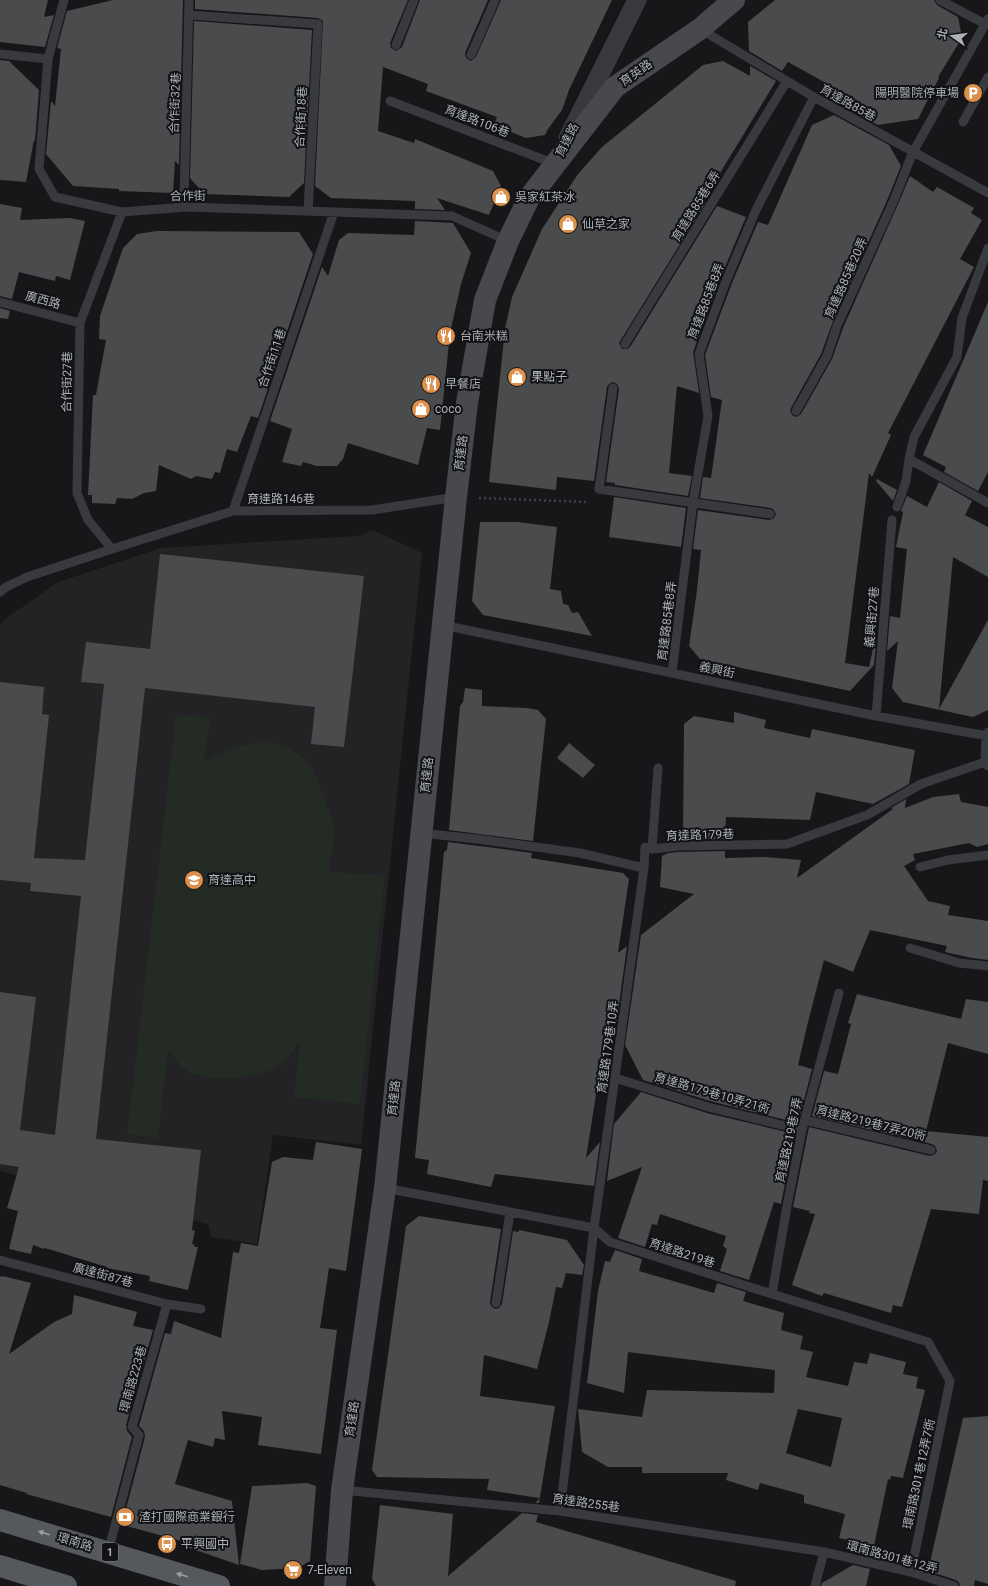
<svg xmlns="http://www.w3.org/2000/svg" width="988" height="1586" font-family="Roboto,'Noto Sans TC',sans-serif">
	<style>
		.built { fill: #232325 }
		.green { fill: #242a24 }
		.building { fill: #494b4d; fill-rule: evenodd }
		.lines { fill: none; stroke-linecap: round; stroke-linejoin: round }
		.path { stroke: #3f4144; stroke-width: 2.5; stroke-dasharray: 2 3; stroke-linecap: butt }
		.lane { stroke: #383a3d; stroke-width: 9 }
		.street { stroke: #383a3d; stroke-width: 19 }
		.secondary { stroke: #47494d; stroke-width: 22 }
		.primary { stroke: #55585c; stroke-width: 22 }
		.oneway { fill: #9a9fa5 }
		.labels { text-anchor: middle; stroke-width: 4; stroke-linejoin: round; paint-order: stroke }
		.shield { fill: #121214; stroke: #7d8186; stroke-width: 1 }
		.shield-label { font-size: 11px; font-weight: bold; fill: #abb1b7 }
		.street-label { font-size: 12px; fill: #abb1b7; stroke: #121214 }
		.poi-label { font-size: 12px; fill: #abb1b7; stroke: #121214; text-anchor: start }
	</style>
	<rect width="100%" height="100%" fill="#171719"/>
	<path class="built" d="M373,530l49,23 -61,592 -88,-10 -16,109 -46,-7 -3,-13 -208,-53v-546l4,-5 54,-38 103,-34 198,-12z"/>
	<path class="green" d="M176,715l34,2 -6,45c35,-19 73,-33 105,2 6,7 9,19 13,28 4,11 12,29 12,40 0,13 -3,27 -5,40l56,3 -25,229 -66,-7 6,-55c-5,5 -9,14 -15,19 -22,19 -80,24 -103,6 -5,-5 -9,-11 -14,-16l-10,87 -31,-4z"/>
	<path class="building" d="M0,0h48l-4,17 10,-2 -9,32 -45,-5z
		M113,0h70l-4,165 -4,-4 -2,32 -54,-2v-2l-46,-3 -27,-32 5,-53 4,5 6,-57 -4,-1 10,-37z
		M195,0h213l-18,43 1,5 5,3 6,-4 18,-47h68l-23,53 1,5 5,3 5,-4 25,-57h111l-43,90 -7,20 -14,19 -3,6 -19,3 -32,-13 3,-8 -71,-26 2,-7 -45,-17 -5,64 36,12 1,-4 78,32 8,15 -12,29 -52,-17 8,12 -30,-1v-8l-84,-3 -16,-12 8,-165 -5,-3 -123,-9z
		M775,0h159l3,5 21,12 4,21 -24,39 1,1 -21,41 -40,6 -30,-16 14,-6 -74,-41 -6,9 -33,-20 -1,-29z
		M194,21l118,9 -8,153 -15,14 -85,-3 -14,-16z
		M0,60l9,1 30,29 -4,51 -1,-1 -8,42 -26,-2z
		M723,61l27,15v-10l26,15 -73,120 3,1 -87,141 3,6h5l3,-2 87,-141 29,11 -26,62 -27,73 6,41 -22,-7 -8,87 23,3 -4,20 -73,-11v-2l-9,-1 13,-93 -2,-5 -4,-2 -4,2 -2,3 -13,94 -37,-4 -1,13 -67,-8 16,-153 7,-32 30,-68 36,-55 24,-27 101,-82z
		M834,115l55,30 12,21 -13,32 -56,126 -11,30 -30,54 -1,3 3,5 3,1 5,-3 31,-55 11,-31 56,-126 11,-26 23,16 4,-5 37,21 -3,5 11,7 -22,39 14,8 -86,166 3,2 -19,42 -3,-4 -24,190 24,4 8,-36 -3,34 -24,26 -150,-32 -11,-13 8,-56 4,-40 -8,-1 5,-39 71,10 5,-2 2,-4 -2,-4 -3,-2 -71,-10 3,-21 8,1 11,-78 -11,-3 -6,-42 27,-72 26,-61 10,3 44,-100z
		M0,204l22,4 -2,12 50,-2 15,3 -15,59 -14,-4 -1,5 -36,-9 -7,27 -12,-3z
		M415,221l38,2 18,30 -10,31 -11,49 -10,97 -13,-2 -9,37 -70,-22 -5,16 -6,7h-20l-14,-4 -2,4 -19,-4 10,-33 -22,-8 52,-154 6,9 11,-36 9,-7 66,2z
		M157,231l142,1 14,22 -55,164 -7,-2 -14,36 -10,-3 -7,24 -5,-1 -3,7 -16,-3 -5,3 -32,-14 -3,26 -12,2 -12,6 -15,-1 -2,6 -23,-1v-8h-4l5,-100h3l10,-55 -7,-1 1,-23 23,-68 14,-14z
		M988,302v170l-10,19 -34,-19 2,-5 -23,-12z
		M0,308l10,3 -2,8 -8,-1z
		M877,479l20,11 -4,11 -17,-20z
		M939,482l33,19 -7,14 23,12v50l-35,-20 -14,152 49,-89v90l-15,7 -70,-15 -11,-14 6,-47 -11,10 3,-35 10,2 7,-69 -11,-2 7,-35 -2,-1 6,-15 20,11z
		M614,497l72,11 -5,39 -72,-10z
		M480,522h37l40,5 -7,62 11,2 2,13 5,1 4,8 6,-1 14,24 -109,-21 -11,-14z
		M160,554l204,22 -20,171 -33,-3 4,-37 -170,-19 -49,451 105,11 -9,80 3,1 -3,13 3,1 -1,2h4l-10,43 -39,-9 1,-5 -43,-8v-1l-62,-19 -1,1 -11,-4 -2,9 -22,-5 9,-38 -11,-3 12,-41 -19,-3v-172l36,5 -16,133 35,5 26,-239 -51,-5 1,-8 -31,-3v-198l44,5 -2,27 7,1 -15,143 51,2 19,-176 -23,-2 5,-40 64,7z
		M465,688l17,2v16l45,2 11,2 8,9 -13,122 -84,-11 11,-124 3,-4z
		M734,712l32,8 -2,8 46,10 2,-9 103,21 -6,34 -36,20 -57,-12 -6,28 -84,-3 -1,22 -42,1 1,-116 10,-8 40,7z
		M569,743l26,22 -12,13 -26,-20z
		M959,794l2,8 27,5v37l-11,3 -8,-4 -56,11 2,6 -11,6 24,35 22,5 -2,9 40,6v39l-16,-2 -27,-6 2,-6 -77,-16 -17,42 -29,-12 -16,62 -10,43 14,4 -14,54 -88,-22 -67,-21 -18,-35 16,-110 53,-41 -34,-7 2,-31 6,-3 11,-1 46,-1v7l40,-1 36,3 -4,18 96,-69 -2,-1 15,-9 -1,9 28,-11z
		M448,842l84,11 -1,5 92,15 6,6 -11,74 9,-7 -11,80 -7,-14 -23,146 14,-16 -6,44 -99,-12 -4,13 -64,-13 2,-14 -14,-2 29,-306 3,-2z
		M857,994l104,25 5,-20 22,3v52l-40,-11 -22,88 62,6v44l-5,-1 -4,34 -48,-5 -29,98 -9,-2 -2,8 -67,-20 -2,3 -30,-11 23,-71 -6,-1 1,-2 -17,-4 16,-80 121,29 5,-2 2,-3 -2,-5 -3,-2 -120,-28 12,-45 14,3 13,-50 -3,-1z
		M641,1092l66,21 88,21 -14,70 -7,-2 -25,78 -29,-9 7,-22 -4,-3 3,-10 -66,-22 -3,11 -5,-1 -7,23 -27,-9 24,-71 -35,14 7,-57z
		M316,1142l46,7 -16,122 -17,-3 -9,60 17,2 -16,124 -63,-9 4,-28 -40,-6 3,29 -10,-2 -2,9 -25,-7 -13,44 57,17 7,64 -55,-19 1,-4 -62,-17 2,-5h-2l22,-83 -1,-6 -5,-5 26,-93 6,1 3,-13 47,17 12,-86 6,1 2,-10 17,3 14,-84 11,-5 30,3z
		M419,1216l82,13 -11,73 1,4 4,3 4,-1 3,-4 11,-73 6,1v-2l48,10 17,25 -2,10 -16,-2 -4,15 -6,-1 -7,35 -12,47 -53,-14 -4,41 75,10 -16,97h-4l5,-5 -53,-8 2,-11 -112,-2 -5,-7 34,-244z
		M615,1250l27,9 -3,12 75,22 3,-10 29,9 -3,9 41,12 -3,17 22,6 -3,13 13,3 -7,25 42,9 6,-24 13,2 3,-11 36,9 -3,12 15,3 -2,11 9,2 -22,88 -12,-2 -1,4 -2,-1 -14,67 -35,-8 6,-24 -41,-11v-8l-44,-12 -2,7 -32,-10 2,-7h-86v-6h-34l-26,-15 -4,-43 64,8 5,-27 127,3 1,-23 -147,-18 -4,41 -37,-10 11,-92 7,-30 5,1zM798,1409l44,9 -11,49 -45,-14z
		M0,1276l3,1v-1l28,7 -22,71 45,-32 18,-8 2,-19 63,17 -4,14 20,4 -27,95 1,6 5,6 -21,80 -85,-23 1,-1 -27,-8z
		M988,1416v168l-13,-4 -1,6h-14l-1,-4 -3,-2 -28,-9 35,-153z
		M307,1483l9,3 -6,75 -12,7 -36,2 -22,-6 12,-78z
		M380,1505l73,9 -5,62 74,-63 16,2 -2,7 200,59 -1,5h-359l-4,-7z
		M853,1565l17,4 -4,17h-45l1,-3z"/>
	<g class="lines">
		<path class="path" d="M479,498l109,4"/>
		<path class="lane" d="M64,0l-16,59 -9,110 16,28 67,15 64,-5 266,9 56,25
			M940,0l45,24
			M190,15l128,9 -10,187
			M700,29l114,68 174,96
			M396,45l18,-45
			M0,54l48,5
			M471,55l24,-55
			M390,101l165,63
			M963,122l25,-45
			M186,207l-2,-9 5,-198
			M0,302l80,21
			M625,344l162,-263
			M613,388l-14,101 171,25
			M796,411l31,-55 10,-30 57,-126 19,-48 75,-133
			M909,459l79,44
			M897,507l9,-26 3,-22 5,-22 43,-80 5,-39 26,-70
			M233,511l101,-299
			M112,549l-24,-29 -11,-27 3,-170 42,-111
			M0,592l6,-5 21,-10 85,-28 121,-38 139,-1 84,-13
			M443,625l433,91 112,20
			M672,672l21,-170 15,-86 -9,-62 27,-73 30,-71 58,-113
			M876,716l16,-196
			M988,732l-2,3 -1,27 3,4
			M421,833l56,6 103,14 64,15
			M652,849l6,-81
			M920,867l28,-7 40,-5
			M910,948l49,15 29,3
			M615,1078l93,29 94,23
			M805,1120l126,30
			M385,1188l209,40 16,14 162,52 156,48 22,39 -39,191
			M0,1260l167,44 34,5
			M772,1294l15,-88 15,-76 37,-137
			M496,1303l14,-91
			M342,1490l218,21 264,41 87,20 43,14
			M560,1511l34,-283 50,-360 1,-21 7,2 27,-3 108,-2 80,-29 54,-31 64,-22
			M108,1552l31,-117 -7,-8 35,-123
			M815,1586l9,-34"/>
		<path class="street" d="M568,138l69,-138"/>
		<path class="secondary" d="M335,1586l7,-96 43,-302 71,-691 11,-94 18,-103 23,-59 21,-43 86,-111 85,-58 34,-29"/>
		<path class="primary" d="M0,1520l219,66
			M0,1566l66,20"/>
	</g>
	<defs><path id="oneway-solid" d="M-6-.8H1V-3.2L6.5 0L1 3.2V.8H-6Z"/></defs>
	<g class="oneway">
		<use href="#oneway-solid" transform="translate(44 1533) rotate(-163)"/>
		<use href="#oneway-solid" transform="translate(182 1575) rotate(-163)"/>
	</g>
	<defs>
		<g id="parking-disc" transform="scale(1)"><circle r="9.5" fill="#dc904b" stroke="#121214"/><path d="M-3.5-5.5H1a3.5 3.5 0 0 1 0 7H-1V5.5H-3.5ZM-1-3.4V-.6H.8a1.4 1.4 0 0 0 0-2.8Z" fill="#fff"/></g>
		<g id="shop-disc" transform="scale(1)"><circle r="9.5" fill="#dc904b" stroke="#121214"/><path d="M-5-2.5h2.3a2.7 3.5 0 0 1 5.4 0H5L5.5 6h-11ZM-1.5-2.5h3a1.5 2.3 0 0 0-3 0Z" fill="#fff"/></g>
		<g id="restaurant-disc" transform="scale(1)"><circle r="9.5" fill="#dc904b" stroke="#121214"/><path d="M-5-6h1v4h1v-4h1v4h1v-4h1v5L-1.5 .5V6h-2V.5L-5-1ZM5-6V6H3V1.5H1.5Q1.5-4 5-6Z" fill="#fff"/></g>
		<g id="school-disc" transform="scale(1)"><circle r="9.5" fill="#dc904b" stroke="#121214"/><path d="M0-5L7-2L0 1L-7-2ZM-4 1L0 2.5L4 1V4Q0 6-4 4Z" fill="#fff"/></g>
		<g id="bank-disc" transform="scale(1)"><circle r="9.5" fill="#dc904b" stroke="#121214"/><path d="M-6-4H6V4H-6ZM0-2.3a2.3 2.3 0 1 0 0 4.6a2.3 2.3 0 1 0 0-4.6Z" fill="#fff"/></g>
		<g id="bus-disc" transform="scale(1)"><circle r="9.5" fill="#dc904b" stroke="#121214"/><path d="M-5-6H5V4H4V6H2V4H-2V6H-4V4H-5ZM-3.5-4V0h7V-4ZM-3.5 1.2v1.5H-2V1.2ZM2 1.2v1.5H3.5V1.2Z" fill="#fff"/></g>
		<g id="supermarket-disc" transform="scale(1)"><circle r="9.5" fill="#dc904b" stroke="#121214"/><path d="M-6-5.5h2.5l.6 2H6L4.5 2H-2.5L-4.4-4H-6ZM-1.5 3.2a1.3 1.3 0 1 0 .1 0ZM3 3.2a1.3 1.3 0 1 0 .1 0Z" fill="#fff"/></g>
	</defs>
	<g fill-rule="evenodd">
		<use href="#parking-disc" x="973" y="93"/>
		<use href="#shop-disc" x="501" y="197"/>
		<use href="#shop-disc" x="568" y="224"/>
		<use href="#restaurant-disc" x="446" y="336"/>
		<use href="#shop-disc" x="517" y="377"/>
		<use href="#restaurant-disc" x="431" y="384"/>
		<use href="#shop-disc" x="421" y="409"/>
		<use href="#school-disc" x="194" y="880"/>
		<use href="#bank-disc" x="125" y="1517"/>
		<use href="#bus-disc" x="167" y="1544"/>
		<use href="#supermarket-disc" x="293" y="1570"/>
	</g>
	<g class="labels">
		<rect class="shield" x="102" y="1543" width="16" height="18" rx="3"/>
		<g class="shield-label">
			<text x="110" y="1556">1</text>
		</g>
		<g class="street-label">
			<text transform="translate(636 73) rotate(-35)" y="4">育英路</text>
			<text transform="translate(175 103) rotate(-88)" y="4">合作街32巷</text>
			<text transform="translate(848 103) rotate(29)" y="4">育達路85巷</text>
			<text transform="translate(301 117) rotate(-87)" y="4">合作街18巷</text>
			<text transform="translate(477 121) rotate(21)" y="4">育達路106巷</text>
			<text transform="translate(567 140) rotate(-63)" y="4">育達路</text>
			<text transform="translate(188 196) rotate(-1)" y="4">合作街</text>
			<text transform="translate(696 206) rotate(-58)" y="4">育達路85巷6弄</text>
			<text transform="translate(846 278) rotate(-66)" y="4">育達路85巷20弄</text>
			<text transform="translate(43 300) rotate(15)" y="4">廣西路</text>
			<text transform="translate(706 301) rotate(-69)" y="4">育達路85巷8弄</text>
			<text transform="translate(272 358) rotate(-71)" y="4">合作街11巷</text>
			<text transform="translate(67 382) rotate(-89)" y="4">合作街27巷</text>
			<text transform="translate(461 453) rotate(-83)" y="4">育達路</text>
			<text x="281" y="503">育達路146巷</text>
			<text transform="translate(872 617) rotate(-85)" y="4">義興街27巷</text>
			<text transform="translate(667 621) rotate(-83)" y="4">育達路85巷8弄</text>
			<text transform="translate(717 670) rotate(12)" y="4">義興街</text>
			<text transform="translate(427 775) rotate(-84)" y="4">育達路</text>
			<text transform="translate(700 835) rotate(-2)" y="4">育達路179巷</text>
			<text transform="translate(608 1047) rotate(-82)" y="4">育達路179巷10弄</text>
			<text transform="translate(712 1093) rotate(16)" y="4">育達路179巷10弄21衖</text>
			<text transform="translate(394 1098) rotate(-84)" y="4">育達路</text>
			<text transform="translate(871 1123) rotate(14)" y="4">育達路219巷7弄20衖</text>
			<text transform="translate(789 1140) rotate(-78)" y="4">育達路219巷7弄</text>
			<text transform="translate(682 1253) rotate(18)" y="4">育達路219巷</text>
			<text transform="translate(103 1275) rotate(15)" y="4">廣達街87巷</text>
			<text transform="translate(133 1379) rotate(-74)" y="4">環南路223巷</text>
			<text transform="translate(352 1419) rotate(-82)" y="4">育達路</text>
			<text transform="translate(919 1474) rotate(-78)" y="4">環南路301巷12弄7衖</text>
			<text transform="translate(586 1503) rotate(8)" y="4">育達路255巷</text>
			<text transform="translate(75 1542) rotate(17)" y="4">環南路</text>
			<text transform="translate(892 1557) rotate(15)" y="4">環南路301巷12弄</text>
		</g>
		<g class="poi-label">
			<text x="959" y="97" text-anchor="end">陽明醫院停車場</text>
			<text x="515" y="201">吳家紅茶冰</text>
			<text x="582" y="228">仙草之家</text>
			<text x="460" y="340">台南米糕</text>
			<text x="531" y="381">果點子</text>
			<text x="445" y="388">早餐店</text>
			<text x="435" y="413">coco</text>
			<text x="208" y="884">育達高中</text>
			<text x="139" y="1521">渣打國際商業銀行</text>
			<text x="181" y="1548">平興國中</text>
			<text x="307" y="1574">7-Eleven</text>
		</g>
	</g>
	<g transform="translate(952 36) rotate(284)" stroke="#121214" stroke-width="3" paint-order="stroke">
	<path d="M0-3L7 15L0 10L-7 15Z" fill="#abb1b7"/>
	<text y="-6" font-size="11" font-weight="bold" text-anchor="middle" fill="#abb1b7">北</text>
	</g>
</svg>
